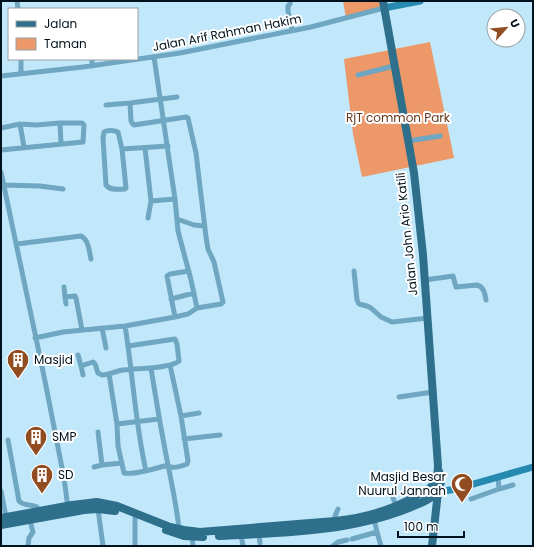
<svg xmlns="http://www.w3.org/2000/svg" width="534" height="547" font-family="Poppins,sans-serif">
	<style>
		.green { fill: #ec9868 }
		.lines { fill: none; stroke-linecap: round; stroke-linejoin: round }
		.street { stroke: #6fa6c1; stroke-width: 5 }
		.secondary { stroke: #2689b0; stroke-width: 7 }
		.primary { stroke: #2e6f8b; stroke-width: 8 }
		.labels { text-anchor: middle; stroke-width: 4; stroke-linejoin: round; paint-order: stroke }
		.street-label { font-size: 12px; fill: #00121d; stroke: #fff }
		.park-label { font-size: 12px; fill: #66391f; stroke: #fff }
		.poi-label { font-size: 12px; fill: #00121d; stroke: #fff; text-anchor: start }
	</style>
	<rect width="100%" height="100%" fill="#c1e7fa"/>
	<path class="green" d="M343,1h38l2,8 -37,9z
		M430,42l24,116 -92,19 -9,-43 -9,-75z"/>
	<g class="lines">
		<path class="street" d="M17,1l1,8
			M290,1v3l-2,2v5l4,19
			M154,57l21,142 3,32 13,49 6,28
			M21,59v15
			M92,59v7
			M358,75l36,-9
			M1,76l82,-9 97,-14 131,-26 73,-19
			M130,103l1,18 1,2 2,2 52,-8 2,1 8,35 10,84 2,12 6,13 9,40 -2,2 -24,4 -9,6 -13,3
			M106,105l24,-2 47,-6
			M20,124l4,23
			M1,128l19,-4 16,1 24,-2 1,21
			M408,141l32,-5
			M145,148l6,53 24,-2
			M122,149l-4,-17c-4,-2 -11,-2 -14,0l-1,6 3,47c4,6 13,4 19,4l1,-1 -4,-39 46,-3
			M1,150l82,-8 1,-17 -2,-2h-22
			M1,172l44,209 19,97 4,30
			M3,185l37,1 23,3
			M148,218l3,-17
			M177,219l17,6 10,1
			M17,244l64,-8c8,4 8,15 10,23
			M354,271l3,29 2,4 8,2 4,2 10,9 11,5 36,-4
			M425,280l28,-4 3,11 21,-2c7,2 8,9 9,15
			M64,287l1,10 10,-1 1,2 6,32
			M65,297l1,7
			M171,299l23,-6
			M125,326c8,48 10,97 21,145
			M102,328l4,20
			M35,338l28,-6 62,-6 50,-9 -8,-41 3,-2 19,-3
			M78,355l3,11 12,-4c4,2 3,8 5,11l4,2c7,0 14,-4 21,-5 13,-2 47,-1 56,-9l-2,-17 -2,-5 -47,7
			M81,366l2,9
			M151,368c4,25 8,50 13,76 5,28 12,56 15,85
			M109,374l8,50 1,22 6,27c10,2 30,-4 40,-7 3,0 5,1 7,1 5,1 11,-1 16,-3l1,-3 -7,-45 -11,-51
			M399,397l34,-5
			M181,416l18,-3
			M117,424l42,-5
			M98,432l4,33
			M184,439l36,-4
			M8,440l11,61c4,5 12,3 18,6l2,4
			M94,467l8,-2 20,-2
			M498,477l1,12
			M1,491l5,26
			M391,492l5,14
			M471,499l28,-10 14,-4
			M98,509l5,37
			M135,518v28
			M335,521v-5l3,-7
			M377,532l4,14
			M259,534l1,9
			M241,535l2,11
			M192,537l1,9
			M352,539l25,-7 -3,-13
			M28,546l1,-8 4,-6 -3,-12
			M333,546l5,-4 9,-2"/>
		<path class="secondary" d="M384,8l36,-7
			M433,490l5,2 18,-3 77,-22"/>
		<path class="primary" d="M1,518l71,-13 25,-3 20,4 53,21 14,3 16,2 12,-1 123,-10c29,-3 58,-11 83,-26 4,-2 8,-3 11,-6 7,-6 9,-15 9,-23l-15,-211 -9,-82 -31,-172
			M1,525l83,-15 14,-1 17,2
			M166,530l18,6 19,1
			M219,536c63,-3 130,-4 190,-28 9,-4 22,-8 29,-17 4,-6 3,-14 1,-20
			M432,546l6,-54"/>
	</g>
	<defs>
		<g id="building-pin" transform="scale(1.15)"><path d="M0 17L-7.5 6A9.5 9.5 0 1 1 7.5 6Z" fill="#914d21" stroke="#fff"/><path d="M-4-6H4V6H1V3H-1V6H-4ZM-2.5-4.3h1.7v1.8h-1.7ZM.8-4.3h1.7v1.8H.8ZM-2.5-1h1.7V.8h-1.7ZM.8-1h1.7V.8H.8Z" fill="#fff"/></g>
		<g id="mosque-pin" transform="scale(1.15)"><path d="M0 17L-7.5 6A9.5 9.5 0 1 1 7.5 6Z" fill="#914d21" stroke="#fff"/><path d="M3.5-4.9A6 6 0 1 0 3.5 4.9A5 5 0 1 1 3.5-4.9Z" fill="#fff"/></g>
	</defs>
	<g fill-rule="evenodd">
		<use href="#building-pin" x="18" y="360"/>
		<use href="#building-pin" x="36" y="437"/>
		<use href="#building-pin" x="42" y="475"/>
		<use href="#mosque-pin" x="462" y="484"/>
	</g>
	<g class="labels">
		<g class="street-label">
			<text transform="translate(227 33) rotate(-11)" y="4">Jalan Arif Rahman Hakim</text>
			<text transform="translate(407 234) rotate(-96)" y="4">Jalan John Ario Katili</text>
		</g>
		<g class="park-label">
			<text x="398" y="122">RjT common Park</text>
		</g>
		<g class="poi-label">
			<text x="34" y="364">Masjid</text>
			<text x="52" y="441">SMP</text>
			<text x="58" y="479">SD</text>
			<text x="446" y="481" text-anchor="end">Masjid Besar<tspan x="446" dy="14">Nuurul Jannah</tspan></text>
		</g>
	</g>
	<rect width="534" height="547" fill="none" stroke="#00121d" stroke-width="4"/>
	<rect x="8" y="8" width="130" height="52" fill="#ffffff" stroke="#99a0a5"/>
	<rect x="16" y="21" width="20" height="6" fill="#2e6f8b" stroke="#99a0a5"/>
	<text x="44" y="28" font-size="12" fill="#00121d">Jalan</text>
	<rect x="16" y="38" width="20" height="12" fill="#ec9868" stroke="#99a0a5"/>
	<text x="44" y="48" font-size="12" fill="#00121d">Taman</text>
	<g transform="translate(506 28) rotate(63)"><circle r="19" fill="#ffffff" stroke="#99a0a5"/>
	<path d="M0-3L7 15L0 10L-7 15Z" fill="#914d21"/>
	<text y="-6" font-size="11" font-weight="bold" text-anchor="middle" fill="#00121d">U</text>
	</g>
	<path d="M398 531v6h66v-6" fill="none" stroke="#00121d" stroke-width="2"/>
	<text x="404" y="531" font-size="12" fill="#00121d" stroke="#ffffff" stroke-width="3" paint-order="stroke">100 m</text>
</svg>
